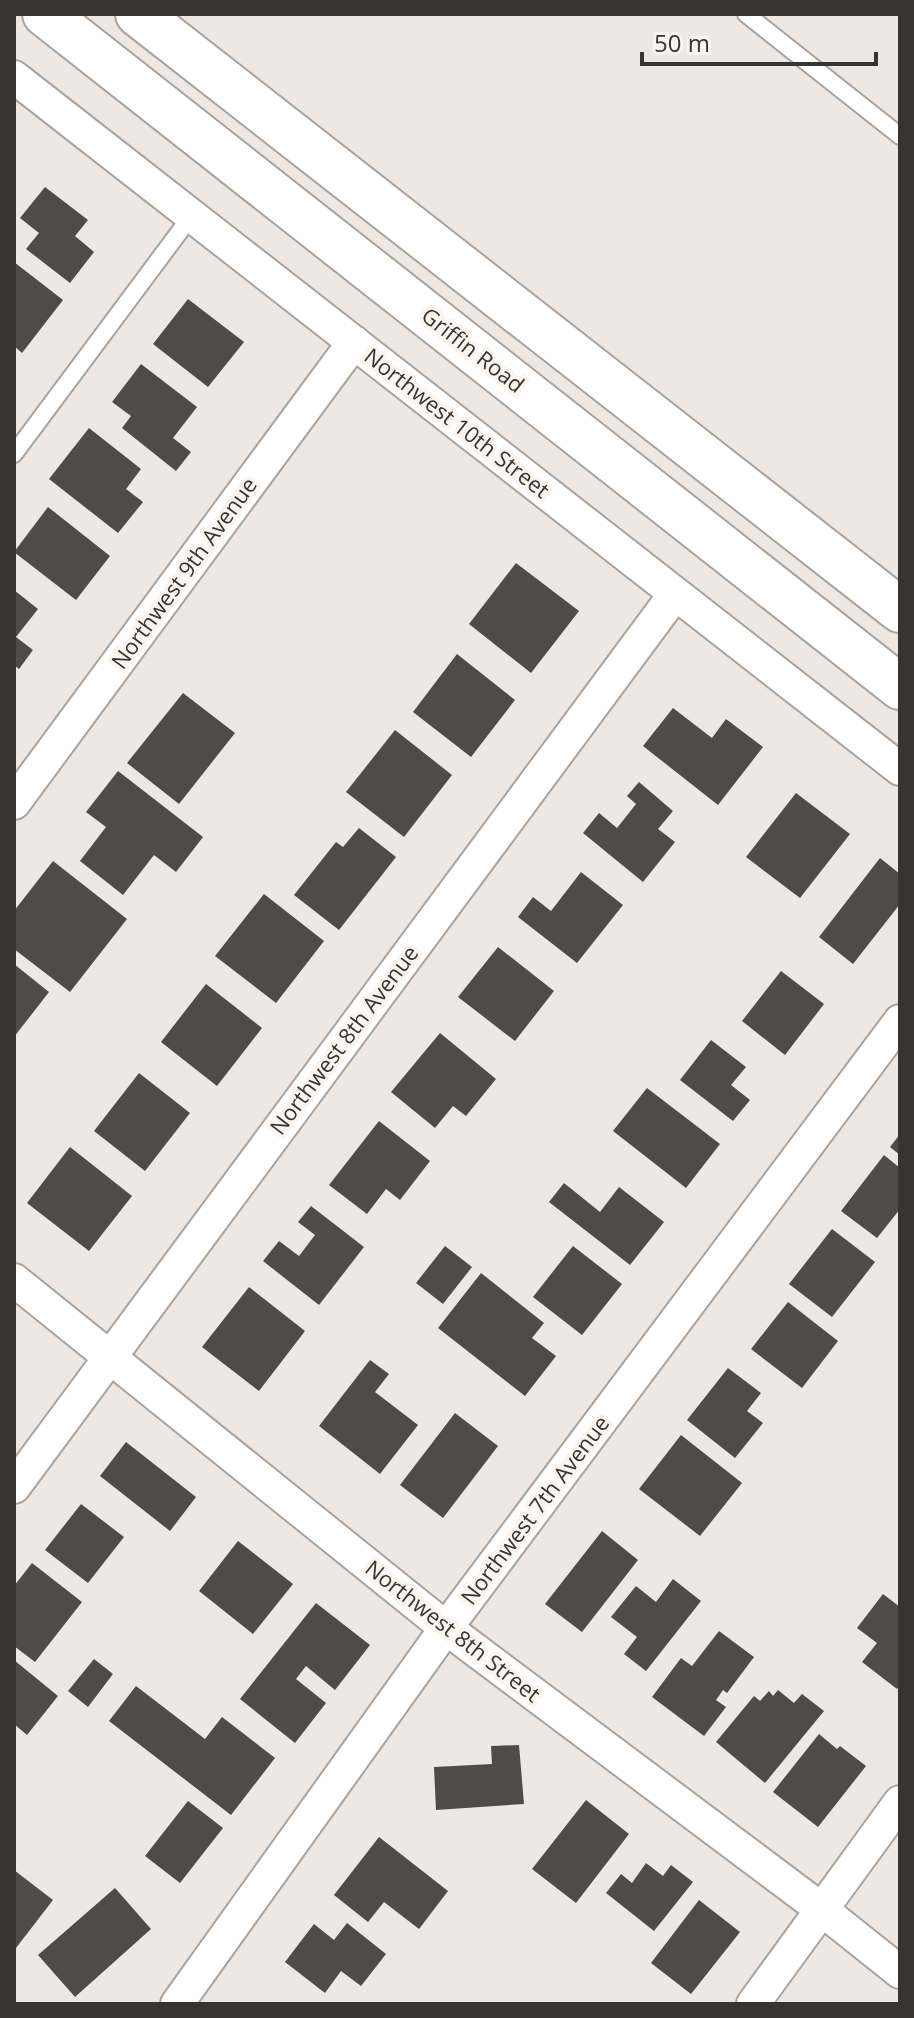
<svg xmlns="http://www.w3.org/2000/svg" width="914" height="2018" font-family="'Open Sans',sans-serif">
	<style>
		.building { fill: #514b47 }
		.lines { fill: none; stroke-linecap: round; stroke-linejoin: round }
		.lane-casing { stroke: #a9a39e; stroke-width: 20 }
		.street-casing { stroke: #a9a39e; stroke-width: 36 }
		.primary-casing { stroke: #a9a39e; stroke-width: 48 }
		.lane { stroke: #fff; stroke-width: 16 }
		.street { stroke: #fff; stroke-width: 32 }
		.primary { stroke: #fff; stroke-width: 44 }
		.labels { text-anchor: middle; stroke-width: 8; stroke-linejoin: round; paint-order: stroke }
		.street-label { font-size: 22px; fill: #373532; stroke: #fbf5ef }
	</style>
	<rect width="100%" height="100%" fill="#eee7e2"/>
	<path class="building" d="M45,187l43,33 -13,16 19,16 -24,31 -44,-34 13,-16 -19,-15z
		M14,262l49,38 -41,53 -8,-7z
		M188,299l56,43 -36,45 -55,-43z
		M141,364l56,43 -24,31 18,14 -15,19 -54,-43 9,-12 -19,-14z
		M89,428l52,41 -15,20 17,13 -25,31 -69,-54z
		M48,507l62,49 -34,44 -62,-48z
		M516,563l63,48 -48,62 -62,-49z
		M14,590l24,19 -22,28 17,13 -14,19 -5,-4z
		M457,654l58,46 -44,57 -58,-45z
		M183,693l52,40 -56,71 -52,-41z
		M673,708l39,30 14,-19 37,28 -45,58 -75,-59z
		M395,730l57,45 -48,62 -58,-45z
		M118,771l85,66 -27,35 -22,-17 -31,40 -43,-34 26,-34 -20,-15z
		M639,782l34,29 -15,18 17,13 -32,40 -60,-49 16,-20 18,15 19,-24 -9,-8z
		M796,793l54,41 -50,64 -54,-41z
		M359,828l37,29 -57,73 -45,-35 42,-53 7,5z
		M880,858l20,16v30l-47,60 -34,-27z
		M53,861l74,58 -57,73 -56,-43v-38z
		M581,872l42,33 -46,58 -59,-46 15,-20 18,14z
		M264,894l60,47 -48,62 -61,-47z
		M498,947l56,44 -39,50 -57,-44z
		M14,964l35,28 -35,45z
		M781,971l43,33 -39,51 -43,-34z
		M206,984l56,44 -45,58 -56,-44z
		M440,1033l56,46 -30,37 -13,-10 -18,22 -44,-36z
		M711,1040l35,27 -15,18 19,15 -17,21 -53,-41z
		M139,1073l51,40 -45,58 -51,-40z
		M647,1088l73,56 -34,44 -73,-57z
		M379,1121l51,40 -30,39 -14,-11 -19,25 -38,-29z
		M900,1134v21l-10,-8z
		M70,1147l62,49 -43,55 -62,-48z
		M884,1155l16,13v41l-23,29 -36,-27z
		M564,1183l36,29 19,-25 45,35 -34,43 -81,-63z
		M311,1206l53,41 -45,58 -56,-44 16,-20 20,15 16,-21 -17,-13z
		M832,1229l43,33 -43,55 -43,-33z
		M445,1246l27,21 -29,37 -27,-21z
		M573,1246l49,38 -40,51 -49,-38z
		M481,1273l63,50 -12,15 24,18 -31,40 -87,-68z
		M249,1287l56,44 -46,60 -57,-44z
		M788,1302l50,39 -36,47 -51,-39z
		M370,1360l19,14 -14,18 43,33 -38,49 -61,-48z
		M728,1368l33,25 -14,18 16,12 -28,35 -48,-38z
		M455,1413l43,33 -55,72 -43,-33z
		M681,1435l61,48 -42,53 -61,-47z
		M126,1442l70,55 -26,34 -70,-55z
		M81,1504l43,33 -36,46 -43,-33z
		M602,1531l36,29 -56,72 -37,-28z
		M238,1541l55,43 -40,50 -54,-43z
		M32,1563l50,39 -47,60 -21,-16v-60z
		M673,1579l28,22 -55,70 -22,-17 13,-17 -26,-20 25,-31 20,16z
		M883,1594l17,13v78l-3,4 -35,-27 15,-19 -20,-15z
		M316,1603l54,42 -35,45 -29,-24 -10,13 30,24 -31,40 -55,-44z
		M719,1631l35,26 -27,36 -4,-3 -7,10 10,7 -22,29 -52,-39 29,-39 11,8z
		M94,1659l19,15 -25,33 -20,-16z
		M14,1660l44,36 -31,39 -13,-11z
		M136,1686l69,53 17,-22 53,41 -44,57 -122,-94z
		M778,1690l16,13 8,-9 22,17 -59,72 -49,-41 38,-46 6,5 9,-10 4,5z
		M819,1734l18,15 3,-3 26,20 -48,61 -45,-35z
		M519,1745l5,59 -88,6 -2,-43 58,-3 -1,-18z
		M586,1800l43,34 -53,69 -44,-34z
		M188,1801l35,27 -43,55 -35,-27z
		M379,1837l69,54 -29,38 -35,-27 -16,20 -34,-27z
		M646,1863l17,13 8,-11 22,17 -39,49 -48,-38 15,-19 11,9z
		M14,1870l39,30 -37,48 -2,-2z
		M115,1888l36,41 -76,68 -37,-42z
		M699,1900l41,32 -49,62 -40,-31z
		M347,1923l39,31 -25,32 -20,-15 -16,22 -40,-31 29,-38 20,16z"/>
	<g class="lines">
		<g class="lane-casing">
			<path id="lane" d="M746,14l154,122
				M14,454l178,-239"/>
		</g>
		<g class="street-casing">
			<path id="street" d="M14,77l886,692
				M14,803l340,-461
				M14,1280l432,348 375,281 79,63
				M14,1487l661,-893
				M177,2004l269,-376 454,-607
				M753,2004l147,-202"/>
		</g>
		<g class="primary-casing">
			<path id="primary" d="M45,14l855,673
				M138,14l762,596"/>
		</g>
		<use href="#lane" class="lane"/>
		<use href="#street" class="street"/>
		<use href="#primary" class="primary"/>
	</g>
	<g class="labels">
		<g class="street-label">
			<text transform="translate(473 350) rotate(38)" y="8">Griffin Road</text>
			<text transform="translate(457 423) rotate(38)" y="8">Northwest 10th Street</text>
			<text transform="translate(184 573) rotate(-54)" y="8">Northwest 9th Avenue</text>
			<text transform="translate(344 1040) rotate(-53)" y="8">Northwest 8th Avenue</text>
			<text transform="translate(535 1510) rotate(-53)" y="8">Northwest 7th Avenue</text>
			<text transform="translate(453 1631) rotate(38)" y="8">Northwest 8th Street</text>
		</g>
	</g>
	<rect width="914" height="2018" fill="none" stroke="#373532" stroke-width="32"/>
	<path d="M642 52v12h234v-12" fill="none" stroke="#373532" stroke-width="4"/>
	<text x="654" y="52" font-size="24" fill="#373532" stroke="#fbf5ef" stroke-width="6" paint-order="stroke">50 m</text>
</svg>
